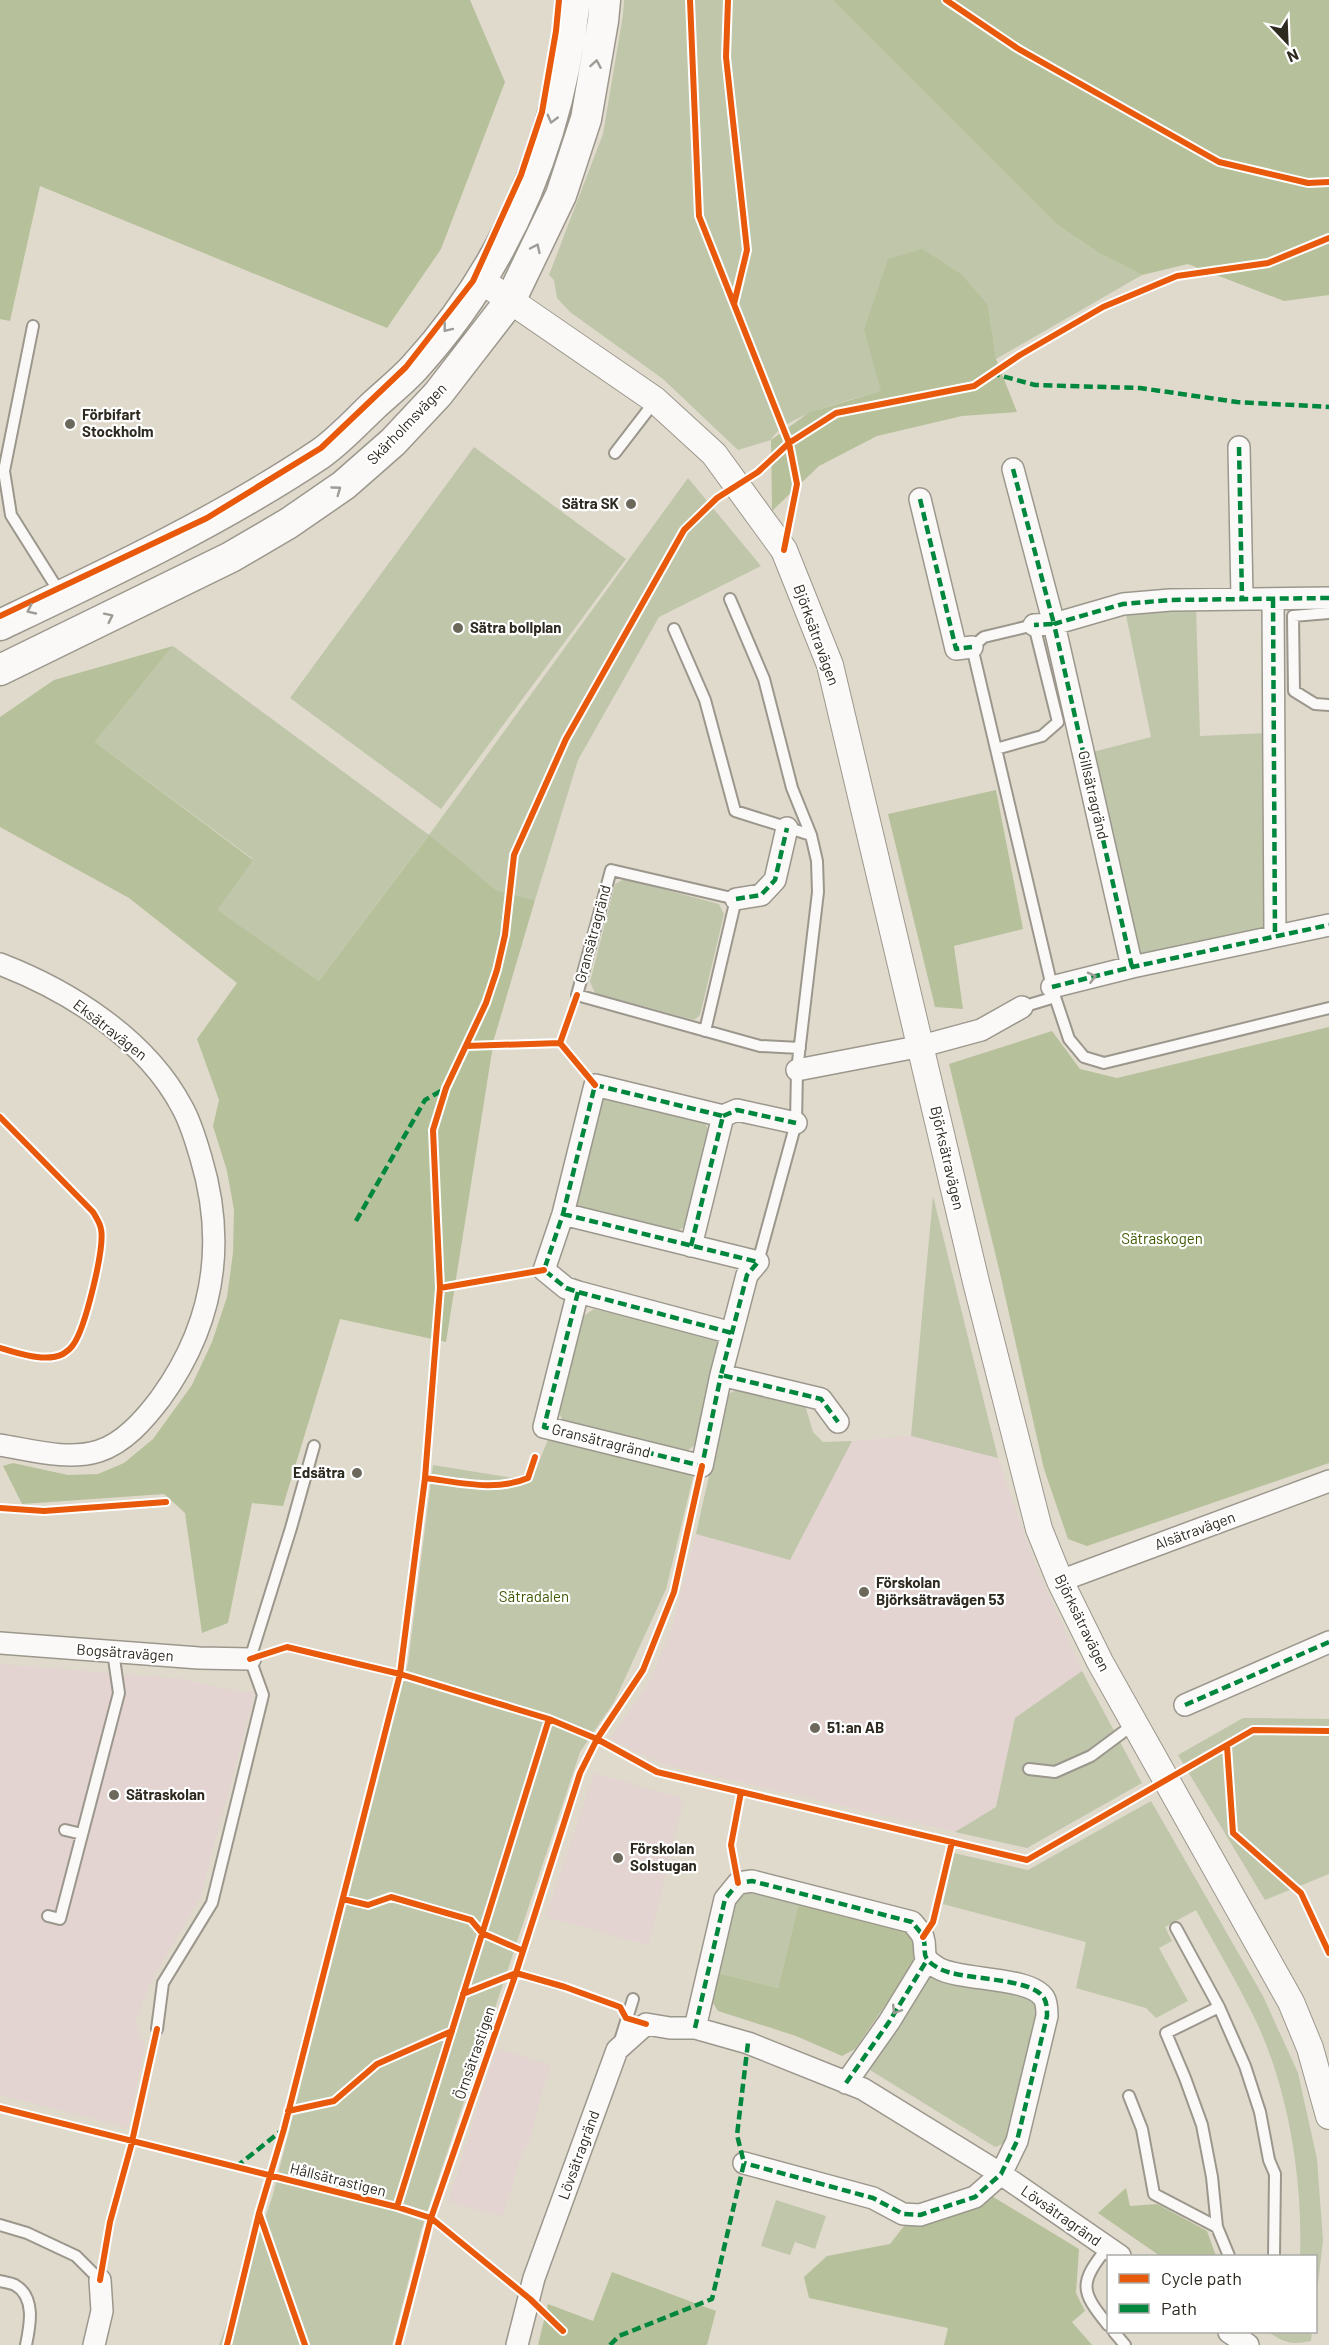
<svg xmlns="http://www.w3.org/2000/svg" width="1329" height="2345" font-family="Barlow,sans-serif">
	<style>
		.education { fill: #e3d3d1 }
		.green { fill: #bfc6aa }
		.forest { fill: #b6c09a }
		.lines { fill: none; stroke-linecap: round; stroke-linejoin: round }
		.service-casing { stroke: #9c978d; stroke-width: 14 }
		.minor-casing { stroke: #9c978d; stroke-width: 24 }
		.tertiary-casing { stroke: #9c978d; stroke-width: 28 }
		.secondary-casing { stroke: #9c978d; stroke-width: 33 }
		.service { stroke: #faf9f7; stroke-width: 10 }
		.minor { stroke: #faf9f7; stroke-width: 21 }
		.tertiary { stroke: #faf9f7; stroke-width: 26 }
		.secondary { stroke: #faf9f7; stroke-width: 30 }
		.quiet { stroke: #00873e; stroke-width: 4.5; stroke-dasharray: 9 4.5; stroke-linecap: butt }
		.cycleway-casing { stroke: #fff; stroke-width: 10 }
		.cycleway { stroke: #e8590c; stroke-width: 6 }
		.oneway { stroke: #9e9c96 }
		.poi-dot { fill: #6c685c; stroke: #fff; stroke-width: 2 }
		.labels { text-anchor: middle; stroke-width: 4.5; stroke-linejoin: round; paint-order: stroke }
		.poi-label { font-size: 15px; font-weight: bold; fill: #2e2a20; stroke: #fff; text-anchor: start }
		.street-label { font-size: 15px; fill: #2e2a20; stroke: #fff }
		.park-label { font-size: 15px; fill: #3e5900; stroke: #fff }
	</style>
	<rect width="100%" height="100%" fill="#e0dacc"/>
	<path class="education" d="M911,1436l87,22 33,96 51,117 -67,47 -19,89 -41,25 -292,-68 -53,-25 41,-59 22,-56 23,-90 94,26 62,-119z
		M0,1664l181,15 56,12 18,1 -55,206 -51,87 -14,38 10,23 -17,82 -128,-33z
		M594,1773l90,26 -36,146 -102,-28z
		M496,2048l54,17 -20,74 -10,20 -17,57 -55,-14z"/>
	<path class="green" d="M624,0h208l224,224 46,31 40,20 -146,84 -8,-54 -124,25 18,61c-28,8 -97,23 -111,49l-33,10 -75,-71 -93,-67 -13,-14 -3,-18 -5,-5 54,-141 20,-119z
		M474,447l152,112 -185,250 -151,-111z
		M688,478l73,88 -102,51 -81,143 -43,140 -39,-10 -68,-54 -109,145 -103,-71 37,-51 -158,-117 78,-96 256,189z
		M1196,607l4,129 67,-3 1,193 -4,4 -118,26 -9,-5 -48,-198 62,-16 -25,-122z
		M624,879l95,25 5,10 -24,101 -6,5 -99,-27 -5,-11 25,-98z
		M608,1097l95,22 6,12 -25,96 -8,5 -92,-22 -9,-8 21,-96z
		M933,1196l65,262 -87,-22z
		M594,1309l121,28 6,12 -26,96 -7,5 -123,-26 -6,-11 20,-94z
		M738,1389l67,16 8,27 10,10 29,-1 -62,119 -94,-26 31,-139z
		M550,1435l144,38 -28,116 -52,113 -34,50 -159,479 -29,114h-173l53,-147 136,-535 25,-198 98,16z
		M1082,1671l60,112 -115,65 -72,-16 41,-25 19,-89z
		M1243,1718l86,1v155l-64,26 -87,-145z
		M1151,1801l112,195 35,77 19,86 6,81 -7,61v-45h-16c3,-77 -12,-171 -47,-241 -17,-35 -38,-70 -57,-105l-31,17 7,14 -13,7 29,53 -32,17 -10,-10 -70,-20 10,-46 -143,-38 11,-51 74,17z
		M739,1887l60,15 -21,86 -60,-15z
		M925,1972l110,28 6,7 -36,136 -10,4 -125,-77 -6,-11z
		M776,2200l50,16 -11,33 -20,-7 -5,13 -29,-9z
		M1268,2332h44l-1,9c-21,4 -26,2 -43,-9z"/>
	<path class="forest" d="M0,0h470l35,82 -64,167 -54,79 -347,-142 -30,135 -10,-2z
		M832,0h497v295l-45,6 -96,-37 -46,11 -40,-20 -46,-31z
		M922,249l39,25 27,31 8,54 21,53 -55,4 -85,20 -58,30 -47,45 -1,-71 39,-28 71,-21 -17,-61 24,-71z
		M173,646l-78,96 158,118 -36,50 102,71 110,-146 67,55 39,10 -41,139 -48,303 -106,-23 -57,187 -31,-3 -24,120 -26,10 -17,-120 -21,-19 -142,10 -19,-38 10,-3 55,12 30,-1 26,-11 29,-24 39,-54 20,-43 15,-45 6,-44 1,-43 -7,-39 -14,-45 6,-26 -22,-61 40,-56 -108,-85 -129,-71v-110l54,-37z
		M996,790l27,139 -69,17 9,63 -28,-2 -47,-193z
		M1329,1027v436l-242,83 -19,-7 -24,-70 -45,-200 -50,-205 103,-33 28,38 37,9z
		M799,1902l111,27 5,10 -2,26 -58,84 -13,7 -46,-20 -78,-25 -5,-8 5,-30 60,15z
		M1126,2188l4,18 27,-2 50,27 9,25h-56l-62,-43z
		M990,2195l89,54 -3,44 9,18 -13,11 20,23h-148l4,-17 -139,-30 -5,-21 23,-21 63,-12 14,-18 20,-2z
		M612,2272l104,39 -9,34h-169l10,-41 45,17z"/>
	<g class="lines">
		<g class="service-casing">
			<path id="service" d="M33,326l-29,145 7,44 49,78
				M615,453l40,-52
				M730,599l34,80 28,109 19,47 6,26 1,31 -21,178 -1,53 -38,139
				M1329,613l-36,3 1,75 21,13 14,1
				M674,629l31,71 30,111 76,24
				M996,749l46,-13 16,-14 -24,-97 -50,12 -12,10 81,344
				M1022,1007l33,-10 14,42 15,18 20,6 225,-55
				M705,1031l31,-132 -125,-29 -34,125 183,51 40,2
				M1029,1769l26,3 36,-16 43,-32
				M65,1830l17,4
				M48,1916l12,3 59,-226 -6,-41
				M1176,1928l43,79 26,59 15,46 9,48 6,14 -1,82
				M1219,2007l-53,26 19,45 17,47 10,52 5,50 12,29
				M157,2029l6,-46 49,-80 51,-208 -13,-36 41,-131 23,-82
				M619,2044l14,-45
				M1129,2096l13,33 12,65 63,33
				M0,2225l27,8 49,23 24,24
				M1107,2248c-28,35 -27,43 1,77
				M0,2281c4,1 11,2 15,4 21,12 15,41 11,60
				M1114,2332l11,13"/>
		</g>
		<g class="minor-casing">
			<path id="minor" d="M1239,447l3,151
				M1013,469l41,155 -20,1
				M920,499l36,150 16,-2
				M1273,599l2,336
				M736,899l25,-4 14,-15 12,-52
				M0,964c70,27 146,75 182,143 9,16 14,34 19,51 26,87 12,168 -41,241 -16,21 -36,44 -61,52 -31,10 -68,-1 -99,-6
				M1132,967l-78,-343 69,-20 47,-4 159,-2
				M1052,987l80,-20 197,-42
				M797,1070l125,-24 59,-16 41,-23
				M723,1116l14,-6 59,13
				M563,1214l195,48 -11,13 -26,100 100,24 17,23
				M691,1246l32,-130 -128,-31 -32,129 -19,56 22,18 12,4 154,41
				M578,1292l-34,135 158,39 19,-91
				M1060,1581l269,-100
				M0,1643l199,15 51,1
				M1185,1705l144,-63
				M695,2028l30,-129 13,-16 14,-2 160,41c3,4 9,10 11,15 5,16 -5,19 15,31 22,13 92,8 106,30 3,5 3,12 3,18l-30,125 -16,33 -26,23 -55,18 -17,-1 -30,-16 -129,-35
				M846,2083l43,-61 38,-62
				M1229,2332l19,13
				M94,2345l8,-34 -2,-31
				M517,2345l17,-67 83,-228 29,-26 24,4h25l53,15 115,46 138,85 119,82"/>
		</g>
		<g class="tertiary-casing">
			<path id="tertiary" d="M482,281l173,119 59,54 70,96 46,115 146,617 63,247 21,52 40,81 191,340 19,46 19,68"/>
		</g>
		<g class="secondary-casing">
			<path id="secondary" d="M0,625c109,-52 220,-104 320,-171 20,-14 37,-33 54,-49 13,-12 28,-24 40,-37 95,-104 145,-229 161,-368
				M0,670l231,-113 58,-34 55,-38 49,-43 45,-48 72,-93 51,-106 25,-76 17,-98 2,-21"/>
		</g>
		<use href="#service" class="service"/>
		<use href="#minor" class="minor"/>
		<use href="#tertiary" class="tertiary"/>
		<use href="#secondary" class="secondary"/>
		<path class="quiet" d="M991,373l44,12 105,3 97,14 92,5
			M1239,447l3,151
			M1013,469l41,155 -20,1
			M920,499l36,150 16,-2
			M1273,599l2,336
			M736,899l25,-4 14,-15 12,-52
			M1132,967l-78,-343 69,-20 47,-4 159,-2
			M1052,987l80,-20 197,-42
			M723,1116l14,-6 59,13
			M563,1214l195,48 -11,13 -26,100 100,24 17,23
			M356,1221l69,-121 21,-12
			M691,1246l32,-130 -128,-31 -32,129 -19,56 22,18 12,4 154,41
			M578,1292l-34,135 158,39 19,-91
			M1185,1705l144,-63
			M695,2028l30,-129 13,-16 14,-2 160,41c3,4 9,10 11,15 5,16 -5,19 15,31 22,13 92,8 106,30 3,5 3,12 3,18l-30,125 -16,33 -26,23 -55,18 -17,-1 -30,-16 -129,-35
			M846,2083l43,-61 38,-62
			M236,2167l45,-36
			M610,2345l9,-9 93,-37 32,-136 -7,-28 11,-92"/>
		<g class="cycleway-casing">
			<path id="cycleway" d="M690,0l9,216 90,227 8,41 -13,66
				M728,0l-2,57 21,193 -13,54
				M946,0l71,48 202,114 89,21 21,-1
				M0,616l207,-98 114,-70 85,-81 67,-86 48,-106 21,-63 14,-81 3,-31
				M577,995l-17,48 35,42
				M466,1046l94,-3
				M0,1117l93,95c3,5 7,11 8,17 4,19 -16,100 -28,116 -2,3 -7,7 -10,9 -18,9 -44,-1 -63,-6
				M440,1288l104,-18
				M425,1478c33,4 71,14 103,0l7,-21
				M0,1508l44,3 122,-9
				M250,1659l37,-12 113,27 149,45 48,20 60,33 370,88 226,-130 76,1
				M1227,1746l6,87 68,60 28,60
				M738,1883l-7,-38 10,-53
				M343,1899l25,6 23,-8 80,23 11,13 39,17
				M923,1937l10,-15 19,-80
				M463,1994l53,-21 49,14 55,20 6,11 20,6
				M0,2108l397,99 34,11 99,81 33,32
				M288,2111l46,-10 43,-37 75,-33
				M397,2207l152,-488
				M259,2213l46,132
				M100,2280l10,-58 21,-76 26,-117
				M227,2345l32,-132 25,-84 116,-455 25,-196 15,-190 -7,-158 13,-42 40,-85 11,-33 8,-35 9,-80 52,-116 118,-209 33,-32 41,-26 31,-29 47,-30 138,-27 46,-31 83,-48 74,-31 91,-13 61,-25
				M398,2345l33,-127 85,-245 64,-200 17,-34 46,-69 31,-78 28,-126"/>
		</g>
		<use href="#cycleway" class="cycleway"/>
	</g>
	<defs><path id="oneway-chevron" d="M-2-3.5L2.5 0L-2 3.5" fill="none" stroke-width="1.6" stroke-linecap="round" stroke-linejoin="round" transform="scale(1.5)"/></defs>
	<g class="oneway">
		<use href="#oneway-chevron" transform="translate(596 64) rotate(-80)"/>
		<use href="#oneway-chevron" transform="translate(552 119) rotate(105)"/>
		<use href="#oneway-chevron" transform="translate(536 248) rotate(-65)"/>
		<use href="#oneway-chevron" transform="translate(447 328) rotate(128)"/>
		<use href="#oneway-chevron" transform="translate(337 490) rotate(-36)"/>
		<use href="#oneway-chevron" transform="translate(31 610) rotate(155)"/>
		<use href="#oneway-chevron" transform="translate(109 617) rotate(-26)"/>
		<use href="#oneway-chevron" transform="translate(1092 977) rotate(-14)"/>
		<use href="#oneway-chevron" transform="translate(896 2010) rotate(122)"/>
	</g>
	<g class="poi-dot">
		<circle cx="70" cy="424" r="6"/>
		<circle cx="631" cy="504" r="6"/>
		<circle cx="458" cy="628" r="6"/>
		<circle cx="357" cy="1473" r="6"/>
		<circle cx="864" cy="1592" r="6"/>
		<circle cx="815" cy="1728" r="6"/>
		<circle cx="114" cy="1795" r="6"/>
		<circle cx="618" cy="1858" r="6"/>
	</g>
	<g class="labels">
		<g class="poi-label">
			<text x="82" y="420">Förbifart<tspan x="82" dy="17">Stockholm</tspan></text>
			<text x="619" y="509" text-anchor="end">Sätra SK</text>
			<text x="470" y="633">Sätra bollplan</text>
			<text x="345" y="1478" text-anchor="end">Edsätra</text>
			<text x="876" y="1588">Förskolan<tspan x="876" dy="17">Björksätravägen 53</tspan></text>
			<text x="827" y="1733">51:an AB</text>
			<text x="126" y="1800">Sätraskolan</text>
			<text x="630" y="1854">Förskolan<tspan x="630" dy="17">Solstugan</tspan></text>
		</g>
		<g class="street-label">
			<text transform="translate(407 424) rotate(-46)" y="5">Skärholmsvägen</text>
			<text transform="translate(816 635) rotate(70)" y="5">Björksätravägen</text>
			<text transform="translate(1093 795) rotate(77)" y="5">Gillsätragränd</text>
			<text transform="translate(593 934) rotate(-75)" y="5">Gransätragränd</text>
			<text transform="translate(110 1030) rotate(38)" y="5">Eksätravägen</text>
			<text transform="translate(947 1158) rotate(77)" y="5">Björksätravägen</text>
			<text transform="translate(601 1441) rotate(14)" y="5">Gransätragränd</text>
			<text transform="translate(1195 1531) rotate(-20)" y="5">Alsätravägen</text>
			<text transform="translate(1082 1623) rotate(64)" y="5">Björksätravägen</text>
			<text transform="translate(125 1653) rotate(4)" y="5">Bogsätravägen</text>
			<text transform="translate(475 2053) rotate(-71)" y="5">Örnsätrastigen</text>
			<text transform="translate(579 2155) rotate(-70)" y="5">Lövsätragränd</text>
			<text transform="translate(338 2180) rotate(14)" y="5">Hållsätrastigen</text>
			<text transform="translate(1061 2216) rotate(35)" y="5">Lövsätragränd</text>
		</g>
		<g class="park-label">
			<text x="1162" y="1244">Sätraskogen</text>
			<text x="534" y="1602">Sätradalen</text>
		</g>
	</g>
	<rect x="1107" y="2255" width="210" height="78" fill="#ffffff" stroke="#abaaa6" stroke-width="1.5"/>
	<rect x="1119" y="2274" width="30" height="9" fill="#e8590c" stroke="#abaaa6" stroke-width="1.5"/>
	<text x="1161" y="2285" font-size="18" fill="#2e2a20">Cycle path</text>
	<rect x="1119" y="2304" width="30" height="9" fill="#00873e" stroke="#abaaa6" stroke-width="1.5"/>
	<text x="1161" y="2315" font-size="18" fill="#2e2a20">Path</text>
	<g transform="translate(1287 42) rotate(157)" stroke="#ffffff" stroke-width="4.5" paint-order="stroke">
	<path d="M0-4.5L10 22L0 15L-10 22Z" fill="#2e2a20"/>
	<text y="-9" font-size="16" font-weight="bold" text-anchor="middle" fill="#2e2a20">N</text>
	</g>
</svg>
